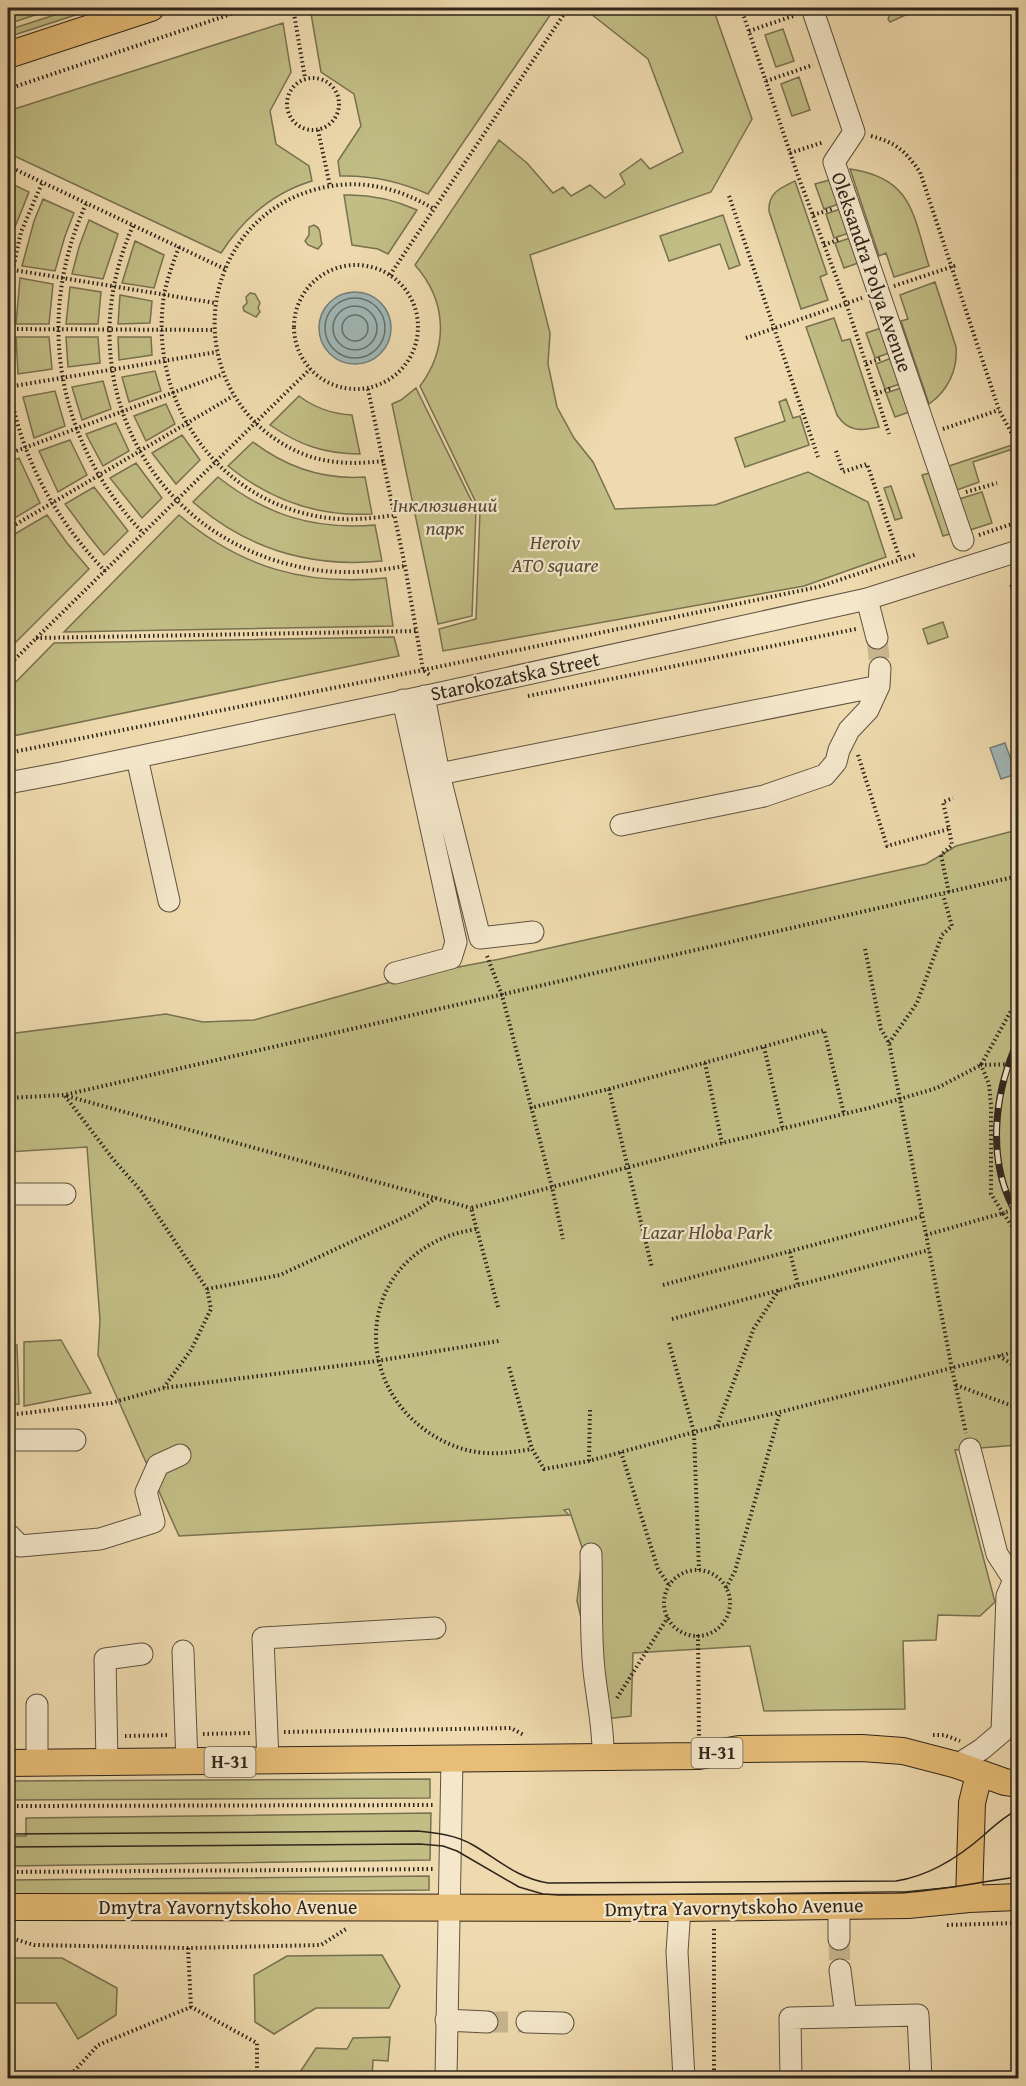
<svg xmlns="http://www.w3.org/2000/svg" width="1026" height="2086" font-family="'Gentium Book Plus',serif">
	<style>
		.green { fill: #c1bd85; stroke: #787150; stroke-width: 1.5 }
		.water { fill: #a0b7b7; stroke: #727d79; stroke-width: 1.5 }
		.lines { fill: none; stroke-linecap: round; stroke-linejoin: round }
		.shore { stroke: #676e69; stroke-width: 1.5 }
		.minor-tunnel { stroke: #c8b691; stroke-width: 21; stroke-dasharray: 21 10; stroke-linecap: butt }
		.minor-casing { stroke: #5e5240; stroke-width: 23 }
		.major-casing { stroke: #2e251b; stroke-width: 28 }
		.path { stroke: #2e251b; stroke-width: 4; stroke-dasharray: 1.5 3; stroke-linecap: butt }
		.minor { stroke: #f4e7ca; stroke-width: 21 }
		.major { stroke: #e7bd77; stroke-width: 26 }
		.tram { stroke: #2e251b; stroke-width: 1.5 }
		.rail-casing { stroke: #2e251b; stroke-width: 7 }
		.rail { stroke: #f4e7ca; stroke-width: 4.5; stroke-dasharray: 14; stroke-linecap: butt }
		.labels { text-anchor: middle; stroke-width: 4.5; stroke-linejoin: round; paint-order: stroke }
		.shield { fill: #f4e7ca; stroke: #695f50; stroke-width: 1.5 }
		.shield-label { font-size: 18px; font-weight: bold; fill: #2e251b }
		.street-label { font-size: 20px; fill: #2e251b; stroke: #f4e7ca }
		.park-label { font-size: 20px; font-style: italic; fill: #534b36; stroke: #f4e7ca }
	</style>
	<rect width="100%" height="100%" fill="#eedaae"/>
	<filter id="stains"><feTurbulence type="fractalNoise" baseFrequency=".00333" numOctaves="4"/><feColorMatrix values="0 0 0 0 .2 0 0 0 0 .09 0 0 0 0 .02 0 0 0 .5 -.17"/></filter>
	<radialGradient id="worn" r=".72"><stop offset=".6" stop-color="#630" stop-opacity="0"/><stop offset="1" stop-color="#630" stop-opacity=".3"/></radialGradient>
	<path class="green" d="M8,8h48l-48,16z
		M76,8h21l-89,29v-7z
		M310,8h245l-127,186c-29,-13 -56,-19 -88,-18l-2,-15 23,-35 -7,-32 -33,-22z
		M588,8h125l39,111 -41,73 -181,63 20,78 -2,31 9,43 17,31 19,24 22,47 100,-4 93,-33 60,30 18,55 -82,29 -361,65 -4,-22 37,-10 4,-108 -60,-125c29,-39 27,-85 -5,-121l84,-125 28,23 26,30 10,-6 8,9 19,-11 15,13 20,-14 -5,-10 21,-15 9,10 33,-17 -35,-93 -62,-49z
		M889,8h32l-31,14 -2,-3 2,-4z
		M283,23l8,49 -21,39 6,33 33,22 3,15c-40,12 -69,38 -91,72l-213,-100v-42z
		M783,29l11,32 -18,6 -11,-32z
		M799,77l11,33 -18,6 -11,-32z
		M850,169c63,9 63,46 79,97l-35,11 -8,-24 -7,3z
		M833,179l9,24 -18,6 -9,-25z
		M795,181l32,93 -7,3 8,23 -27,9 -32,-98c-1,-18 11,-23 26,-30z
		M8,182l21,10 -14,35 -7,25z
		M344,195c26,-1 49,4 73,15l-29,44 -10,-5 -26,-4z
		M43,199l31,14 -9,23 -10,35 -33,-5 12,-45z
		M843,208l9,24 -18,6 -8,-24z
		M723,215l17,50 -11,4 -9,-25 -51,17 -9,-25z
		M89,220l29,14 -15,45 -31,-5 7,-27z
		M314,225c9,4 5,12 8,19l-4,5 -10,-4 -3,-4 4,-6v-8z
		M853,237l8,25 -17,6 -9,-25z
		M135,241l29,14 -10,33 -32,-5z
		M20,278l33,6 -4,40h-33z
		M935,282l21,65c2,22 -8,44 -27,57l-28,-83 7,-2 -8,-24z
		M70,287l31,5 -3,32h-32z
		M250,293l5,1 5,9 -2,5 2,4 -4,5 -12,-6 -1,-4 4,-4 -1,-6z
		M120,295l32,6 -2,22 -32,1z
		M834,318l8,23 8,-2 29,88c-18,4 -31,5 -42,-12l-31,-88z
		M884,327l8,25 -17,6 -9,-25z
		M16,337h33l3,32 -34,5z
		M66,337h32l2,26 -32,4z
		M118,337h33l1,18 -33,5z
		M894,357l9,26 -18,6 -9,-25z
		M155,371l6,20 -32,11 -7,-25z
		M103,381l8,28 -29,11 -10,-33z
		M904,387l8,24 -17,6 -9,-24z
		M416,388l60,122 -4,106 -34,8 -46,-220 9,-4z
		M55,391l10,35 -31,12 -11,-41z
		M299,396c16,12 33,18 53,19l8,39c-35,0 -61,-9 -90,-29z
		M786,399l7,19 7,-2 9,29 -64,22 -10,-29 50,-17 -6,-19z
		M166,404l9,20 -29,17 -12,-25z
		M116,423l13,28 -26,15 -17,-32z
		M182,435l18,25 -24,24 -24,-31z
		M70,440l17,35 -29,17 -19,-41z
		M253,442c33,25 70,38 112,35l7,37c-54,3 -101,-13 -144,-48z
		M1015,444l1,4 -43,14 6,20 -22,8 -8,-24z
		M19,458l21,45 -32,19v-59z
		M136,463l26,35 -20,20 -32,-40z
		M930,473l20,61 -7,2 -21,-61z
		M218,477c48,38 95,53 157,48l7,36c-71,7 -135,-12 -189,-59z
		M891,486l11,32 -7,2 -11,-32z
		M94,487l34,44 -24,24 -16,-20 -23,-31z
		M982,492l10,31 -22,7 -11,-31z
		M47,515l20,28 22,26 -81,81v-112z
		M179,515c62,53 127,71 207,63l7,48 -329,6z
		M943,622l5,15 -20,7 -5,-15z
		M394,637l5,19 -391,81v-47l46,-47z
		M1017,830l1,615 -63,5 40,152 -15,14 -42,-1 -2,25 -33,1 2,68 -141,2 -14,-65 -117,7 -2,63 -26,3 -28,-118 6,-51 -14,-41 -5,1 5,5 -390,21 -81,-181 2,-35 -13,-173 -79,5v-118l158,-20 37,8 51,-2 158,-44 88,-17 426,-95 30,-18z
		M61,1340l30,53 -67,13v-64z
		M8,1345h9l2,59 -11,1z
		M430,1779v19l-422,2v-19z
		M431,1813l-1,47 -422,6v-30h18v-18z
		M429,1876v14l-421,5v-15z
		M382,1955l18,31 -11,22h-73l-42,26 -19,-12 -1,-47 33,-19z
		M8,1958h54l55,30 -1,27 -38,24 -22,-36h-48z
		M390,2037l-2,24 -15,-1 -1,18h-76l20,-30 31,1 6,-11z"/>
	<path class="water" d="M319 328a36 36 0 1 1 72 0a36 36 0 1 1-72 0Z
		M1005,743l11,31 -15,5 -11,-31z
		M14,2044l1,34h-7v-33z"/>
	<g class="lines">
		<path class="shore" d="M325 328a30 30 0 1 1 60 0a30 30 0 1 1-60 0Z
			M333 328a22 22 0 1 1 44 0a22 22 0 1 1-44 0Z
			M342 328a13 13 0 1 1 26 0a13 13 0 1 1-26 0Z"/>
		<path class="minor-tunnel" d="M877,638l3,30
			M839,1939l1,31
			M487,2022h40"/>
		<g class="minor-casing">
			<path id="minor" d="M812,8l42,124 -20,30 129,378
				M867,599l10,39
				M424,696l15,78 41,164 53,-6
				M137,758l32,143
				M439,774l440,-88
				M8,783l53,-10 375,-79 431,-95 151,-48
				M621,825l143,-29 61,-21 11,-13 3,-12 10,-20 19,-20 11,-24 1,-18
				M395,973l56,-15 5,-16 -53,-242
				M8,1194h57
				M8,1440h67
				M970,1449l27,105 17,26
				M8,1534l12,12 80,-7 54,-17 -8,-30 12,-27 22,-10
				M591,1554c1,39 -1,78 3,116 3,30 10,58 9,87
				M183,1651l4,112
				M37,1705v58
				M268,1761l-5,-123 172,-10
				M107,1763l-2,-104 37,-5
				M957,1765l25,-16 20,-17 5,-136 7,-16 4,-5
				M839,1906v33
				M680,1908l-3,44 7,126
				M840,1970l6,47
				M446,2020l41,2
				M527,2022l36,1
				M446,2078l6,-319
				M791,2078l-1,-60 128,-3 3,63"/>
		</g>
		<g class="major-casing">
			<path id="major" d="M8,55l143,-47
				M8,1763l691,-7 40,-7 123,-1 41,3 54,14 48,17 13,2
				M969,1899l3,-96 7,-29
				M8,1907l672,1 228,-3 61,-6 49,-2"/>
		</g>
		<path class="path" d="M293,8l12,70
			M741,8l56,165 49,130 43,131
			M749,31l47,-16
			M287 104a26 26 0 1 1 52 0a26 26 0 1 1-52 0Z
			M766,81l47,-16
			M8,89l241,-81
			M318,130l12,56
			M871,136c26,7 34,15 49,36l79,238 19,35
			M790,153l34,-11
			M8,166l217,103
			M729,196l89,261
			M86,204c-52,114 -29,239 57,329
			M813,215l19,-6
			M133,226c-66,146 12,311 172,342 33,7 67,4 100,-2
			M824,245l16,-6
			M179,247c-6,16 -12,32 -15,48 -16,105 51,204 157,222 24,4 48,2 73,-2
			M294 327a62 62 0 1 1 124 0a62 62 0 1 1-124 0Z
			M8,269l207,34
			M390,275l178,-267
			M894,286l63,-21
			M8,292l13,-60 21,-49
			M8,329l206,1
			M746,338l116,-40
			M866,364l16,-6
			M8,376c9,75 45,141 97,195
			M8,387l209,-35
			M368,389l37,177 18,104 8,6
			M876,394l16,-6
			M943,429l56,-19
			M836,451l7,21 24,-8 33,95
			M8,454l215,-80
			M383,461c-18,2 -36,3 -54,0 -22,-3 -44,-14 -62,-28 -88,-71 -61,-215 50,-244 42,-11 80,-2 117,20
			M966,492l31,-9
			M8,529l225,-133
			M979,535l39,-13
			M1010,587l8,-2
			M1015,603l3,2
			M36,638l381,-7
			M8,666l302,-297
			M528,696l328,-67
			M8,753l415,-83 395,-83 99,-33
			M858,755l29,91 62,-17 -6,-27 10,-4
			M1014,794l4,13
			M949,829l3,16 -11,10 8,38
			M865,949l16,80 8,14 63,326 14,64
			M487,956l15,39 50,192 11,52
			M889,1043l28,-40 25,-68 10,-9 -9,-31
			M764,1047l19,83
			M705,1063l17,80
			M1018,1064l-37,1 8,19 2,22v88l12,19 15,-5
			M609,1089l43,179
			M65,1096l48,63 28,32 66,98 4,20 -20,41 -27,37
			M67,1096l404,112
			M8,1098l56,-3 954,-219
			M530,1108l79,-19 215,-59 20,84
			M476,1229c-15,3 -29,6 -43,14 -69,37 -75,125 -20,177 17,16 41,29 64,32 19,3 36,0 55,-3
			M926,1235l77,-22 15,22
			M790,1252l8,33
			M663,1285l259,-69
			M207,1289l73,-14 129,-60 27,-17
			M498,1307l-27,-99 251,-65 147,-35 68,-20 44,-23 37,-67
			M672,1319l257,-69
			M669,1343l25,89 5,138
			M999,1356l19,12
			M509,1367l23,82 12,20 45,-8 105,-29 86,-20 238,-61
			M956,1385l62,23
			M8,1415l103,-12 53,-15 213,-27 122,-20
			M717,1426l37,-98 25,-38
			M621,1452l37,117 11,16
			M589,1461l1,-51
			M664 1603a33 33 0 1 1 66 0a33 33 0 1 1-66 0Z
			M726,1588l9,-17 45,-159
			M698,1635l1,101
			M617,1698l51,-81
			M284,1732l227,-4 13,7
			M203,1734l47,-1
			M933,1735h11l16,6
			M125,1736l44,-1
			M8,1806l425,-1
			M8,1872l425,-3
			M947,1925l71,-2
			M714,1929v148
			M8,1937l26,8 154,3 133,-3 25,-16
			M188,1948l3,59 66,36v35
			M68,2078l30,-33 93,-38"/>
		<use href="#minor" class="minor"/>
		<use href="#major" class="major"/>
		<path class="tram" d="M8,13l14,-5
			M8,1834l410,-3c19,2 38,4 55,14 26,15 44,33 75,38l348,-2c33,-5 63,-24 88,-46 10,-9 22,-20 34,-25
			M8,1847l412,-3 23,2 14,5 62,36 24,7 16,1 338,-2c41,-2 81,-11 121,-16"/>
		<g class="rail-casing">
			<path id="rail" d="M1018,1041c-25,54 -32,124 0,175"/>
		</g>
		<use href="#rail" class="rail"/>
	</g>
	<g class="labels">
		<g class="shield">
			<rect x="691.5" y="1738" width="51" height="30" rx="4.5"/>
			<rect x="204.5" y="1747" width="51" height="30" rx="4.5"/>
		</g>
		<g class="shield-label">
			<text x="717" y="1759">Н-31</text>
			<text x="230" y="1768">Н-31</text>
		</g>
		<g class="street-label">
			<text transform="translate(872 272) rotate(71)" y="7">Oleksandra Polya Avenue</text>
			<text transform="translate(515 676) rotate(-12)" y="7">Starokozatska Street</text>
			<text x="228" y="1914">Dmytra Yavornytskoho Avenue</text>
			<text transform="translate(734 1907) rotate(-1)" y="7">Dmytra Yavornytskoho Avenue</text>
		</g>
		<g class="park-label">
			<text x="445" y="512">Інклюзивний<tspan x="445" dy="23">парк</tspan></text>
			<text x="555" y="549">Heroiv<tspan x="555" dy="23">ATO square</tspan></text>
			<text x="707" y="1239">Lazar Hloba Park</text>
		</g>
	</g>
	<rect width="1026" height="2086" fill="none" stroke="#eedaae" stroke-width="30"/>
	<rect x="9" y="9" width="1008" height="2068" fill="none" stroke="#2e251b" stroke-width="3"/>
	<rect x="15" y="15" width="996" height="2056" fill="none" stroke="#2e251b" stroke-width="1.5"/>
	<rect width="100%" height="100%" filter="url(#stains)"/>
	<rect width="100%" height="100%" fill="url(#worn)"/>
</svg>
